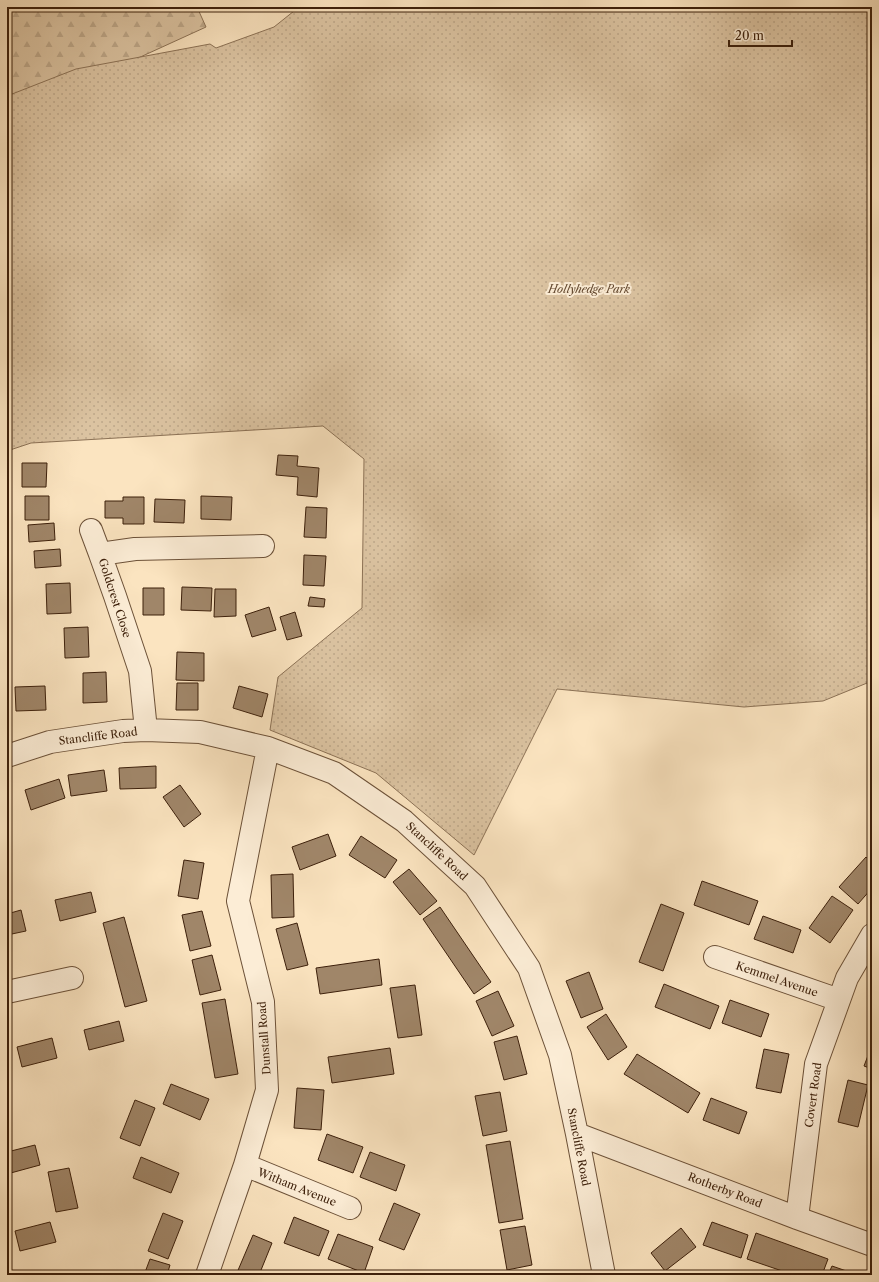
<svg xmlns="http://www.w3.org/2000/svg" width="879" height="1282" font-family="'Libre Caslon Text',serif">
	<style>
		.forest { fill: url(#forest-firs); stroke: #8c7256 }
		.park { fill: url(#park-dots); stroke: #8c7256 }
		.building { fill: #a08669; stroke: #3d200b }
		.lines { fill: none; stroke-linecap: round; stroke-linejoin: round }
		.street-casing { stroke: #6c5138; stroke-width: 24 }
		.street { stroke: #fcedd6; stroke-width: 22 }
		.labels { text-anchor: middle; stroke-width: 4; stroke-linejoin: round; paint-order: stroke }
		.park-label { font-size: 11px; font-style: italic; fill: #644930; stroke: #fcedd6 }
		.street-label { font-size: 11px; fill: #3d200b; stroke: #fcedd6 }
	</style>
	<defs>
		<pattern id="forest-firs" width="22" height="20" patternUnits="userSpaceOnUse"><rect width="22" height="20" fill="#dbc3a1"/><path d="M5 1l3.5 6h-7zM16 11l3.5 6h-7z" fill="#bda789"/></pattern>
		<pattern id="park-dots" width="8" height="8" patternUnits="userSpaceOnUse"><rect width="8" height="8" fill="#dbc3a1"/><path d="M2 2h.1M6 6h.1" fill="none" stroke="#bda789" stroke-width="1.8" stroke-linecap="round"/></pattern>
	</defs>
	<rect width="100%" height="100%" fill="#fbe4c0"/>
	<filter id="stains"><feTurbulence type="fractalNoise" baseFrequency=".005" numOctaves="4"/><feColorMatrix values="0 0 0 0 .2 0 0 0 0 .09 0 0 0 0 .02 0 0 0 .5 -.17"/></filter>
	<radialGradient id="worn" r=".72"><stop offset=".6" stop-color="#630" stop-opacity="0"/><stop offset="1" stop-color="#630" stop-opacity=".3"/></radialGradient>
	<path class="forest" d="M7,7h190l9,20 -81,37 -118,33z"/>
	<path class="park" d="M299,7h573v674l-49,20 -79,6 -187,-18 -83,166 -98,-82 -106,-43 8,-53 84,-69 2,-149 -41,-33 -292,17 -24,8v-355l69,-27 134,-25 6,4 58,-21z"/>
	<path class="building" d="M278,455l20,1 -1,10 22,2 -2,29 -20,-2 1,-18 -22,-2z
		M22,463h25l-1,24h-24z
		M25,496h24v24h-24z
		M201,496l31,1 -1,23 -30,-1z
		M123,497h21v27h-21v-6h-18v-17h18z
		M155,499l30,1 -1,23 -30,-1z
		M306,507l21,1 -1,30 -22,-1z
		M54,523l1,17 -26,2 -1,-17z
		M60,549l1,17 -26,2 -1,-17z
		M304,555l22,1 -2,30 -21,-1z
		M70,583l1,30 -24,1 -1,-30z
		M182,587l30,1 -1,23 -30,-1z
		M143,588h21v27h-21z
		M215,589h21v27l-22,1z
		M310,597l15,2 -1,8 -16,-1z
		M269,607l7,23 -24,7 -7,-22z
		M295,612l7,24 -15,4 -7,-23z
		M88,627l1,30 -24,1 -1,-30z
		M177,652l27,1v28l-28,-1z
		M106,672l1,30 -24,1v-30z
		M177,683h21v27h-22z
		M45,686l1,24 -30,1 -1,-24z
		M239,686l29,8 -6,23 -29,-9z
		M156,766v22l-36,1 -1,-21z
		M104,770l3,21 -36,5 -3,-21z
		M59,779l6,19 -34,12 -6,-20z
		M180,785l21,29 -17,13 -21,-30z
		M328,834l8,22 -36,14 -8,-23z
		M361,836l36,24 -12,18 -36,-23z
		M866,857l6,6v25l-14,16 -19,-17z
		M184,860l20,3 -6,36 -20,-3z
		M409,869l28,32 -17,14 -27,-33z
		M293,874l1,43 -22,1 -1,-43z
		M702,881l56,20 -9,24 -55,-20z
		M91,892l5,20 -36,9 -5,-21z
		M832,896l21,14 -23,33 -21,-15z
		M661,904l23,9 -21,58 -24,-9z
		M440,907l51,75 -17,12 -51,-75z
		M21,910l5,21 -19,4v-21z
		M202,911l9,35 -21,5 -8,-36z
		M763,916l38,14 -8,23 -39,-14z
		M124,917l23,84 -22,6 -22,-84z
		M297,923l11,42 -21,5 -11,-41z
		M212,955l9,35 -21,5 -8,-35z
		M379,959l3,26 -62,9 -4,-26z
		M589,972l14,37 -22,9 -15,-37z
		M664,984l55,22 -9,23 -55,-22z
		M415,985l7,50 -24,3 -8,-50z
		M498,991l16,35 -22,10 -16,-35z
		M225,999l13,75 -23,4 -13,-75z
		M730,1000l39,14 -8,23 -39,-14z
		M606,1014l21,33 -19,13 -21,-33z
		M119,1021l5,20 -35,9 -5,-20z
		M517,1036l10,38 -23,6 -10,-38z
		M52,1038l5,20 -35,9 -5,-20z
		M872,1045v24l-8,-3z
		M390,1048l4,26 -62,9 -4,-26z
		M764,1049l25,5 -8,39 -25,-5z
		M637,1054l63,39 -12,20 -64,-39z
		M848,1080l20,5 -10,42 -20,-5z
		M171,1084l38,15 -9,21 -37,-16z
		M297,1088l27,2 -3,40 -27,-2z
		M500,1092l7,39 -24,5 -8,-40z
		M711,1098l36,14 -8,22 -36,-14z
		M135,1100l20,8 -15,38 -20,-8z
		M327,1134l36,13 -10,26 -35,-13z
		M510,1141l13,78 -24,4 -13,-78z
		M35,1145l5,20 -33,9v-22z
		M370,1152l35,13 -9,26 -36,-14z
		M141,1157l38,16 -8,20 -38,-15z
		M69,1168l9,40 -22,4 -8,-40z
		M394,1203l26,11 -16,36 -25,-10z
		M163,1213l20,8 -15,38 -20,-8z
		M294,1217l35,14 -10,25 -35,-13z
		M50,1222l6,20 -36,9 -5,-20z
		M712,1222l36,13 -7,23 -38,-13z
		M525,1226l7,39 -25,5 -7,-40z
		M681,1228l15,19 -31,24 -14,-18z
		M756,1233l72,26 -6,16h-28l-47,-16z
		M338,1234l35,13 -9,26 -36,-14z
		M253,1235l19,8 -13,32h-23z
		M150,1259l20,6 -3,10h-23z
		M832,1266l26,9h-30z"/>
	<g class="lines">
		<g class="street-casing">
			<path id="street" d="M91,530l9,24
				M146,730l-6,-59 -25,-75 -15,-42 35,-5 128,-3
				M7,756l43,-14 73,-11 23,-1 54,2 68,16 66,25 70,48 71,65 54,82 31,87 17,79 27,141
				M715,957l124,43
				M7,992l65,-14
				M577,1134l207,79 13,5 75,27
				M245,1165l105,43
				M797,1218l19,-154 31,-86 25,-43
				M207,1275l38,-110 22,-75 -4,-88 -25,-101 30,-153"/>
		</g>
		<use href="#street" class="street"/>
	</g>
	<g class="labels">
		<g class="park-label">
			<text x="589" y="293">Hollyhedge Park</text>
		</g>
		<g class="street-label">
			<text transform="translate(115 598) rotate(72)" y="4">Goldcrest Close</text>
			<text transform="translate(98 736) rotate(-7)" y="4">Stancliffe Road</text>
			<text transform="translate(437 851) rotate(43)" y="4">Stancliffe Road</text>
			<text transform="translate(777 979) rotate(19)" y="4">Kemmel Avenue</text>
			<text transform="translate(264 1038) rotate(-94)" y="4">Dunstall Road</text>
			<text transform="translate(813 1095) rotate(-82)" y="4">Covert Road</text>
			<text transform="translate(579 1147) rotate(79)" y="4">Stancliffe Road</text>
			<text transform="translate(297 1187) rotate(22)" y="4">Witham Avenue</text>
			<text transform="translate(725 1190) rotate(21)" y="4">Rotherby Road</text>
		</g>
	</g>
	<rect width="879" height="1282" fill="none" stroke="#fbe4c0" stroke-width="24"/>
	<rect x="8" y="8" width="863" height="1266" fill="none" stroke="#3d200b" stroke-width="2"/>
	<rect x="12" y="12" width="855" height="1258" fill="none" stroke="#3d200b"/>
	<path d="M729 40v6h63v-6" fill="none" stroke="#3d200b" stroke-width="2"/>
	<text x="735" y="40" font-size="12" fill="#3d200b" stroke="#fcedd6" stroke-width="3" paint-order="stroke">20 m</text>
	<rect width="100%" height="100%" filter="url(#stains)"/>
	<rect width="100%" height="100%" fill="url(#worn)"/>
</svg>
